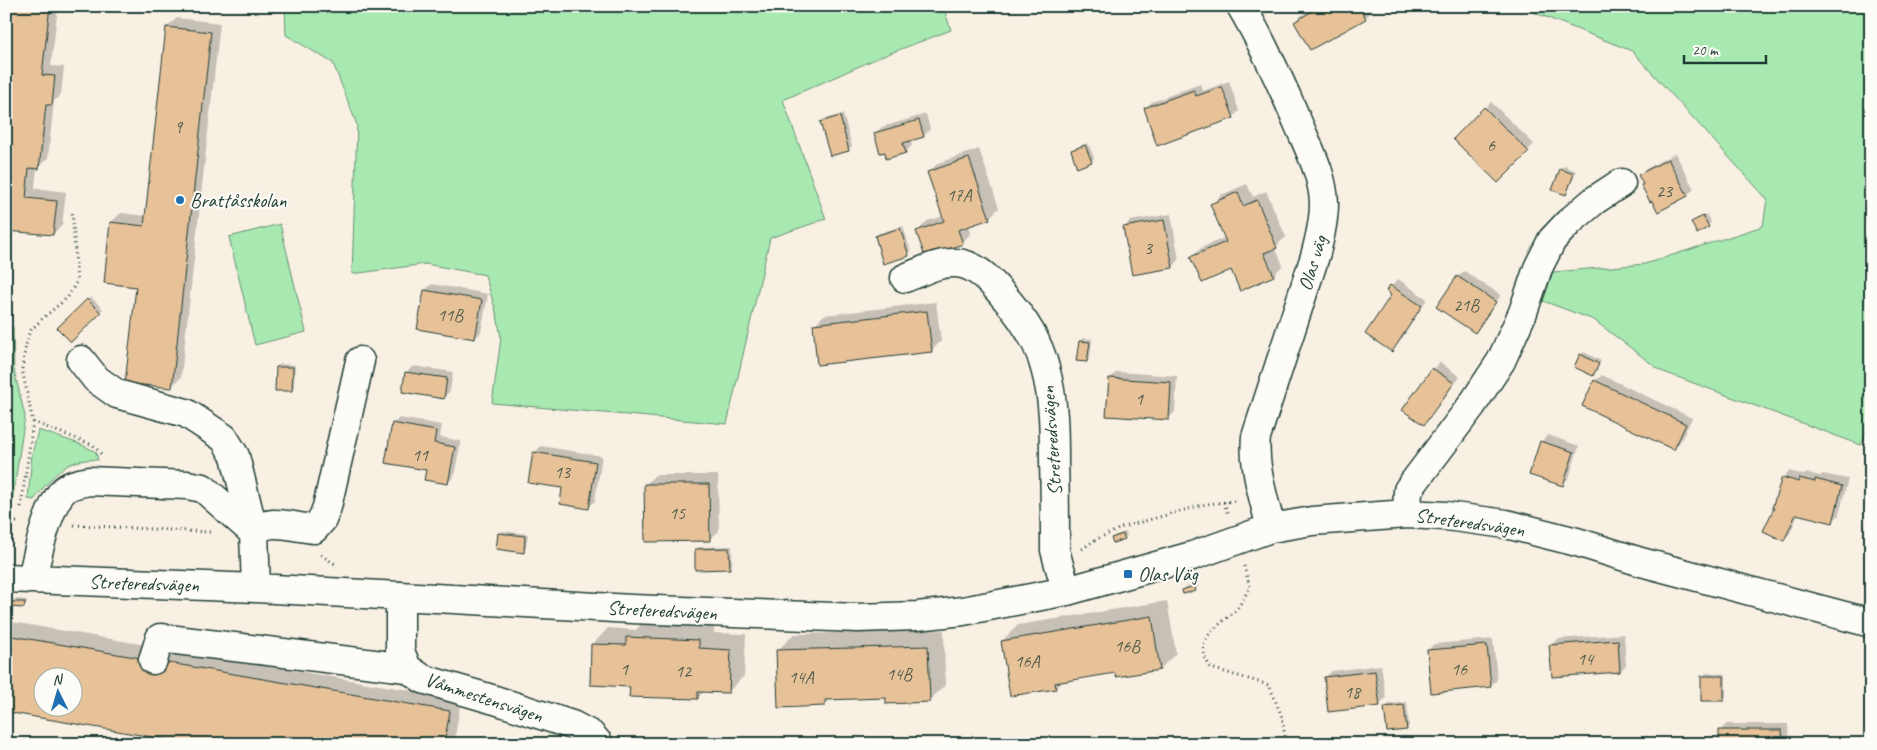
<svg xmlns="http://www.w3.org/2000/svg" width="1877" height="750" font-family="Caveat,sans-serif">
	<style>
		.green { fill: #a8e8b1; stroke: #649272 }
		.shadow { fill: #0003; fill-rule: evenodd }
		.building { fill: #e7c198; stroke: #1f3d34; fill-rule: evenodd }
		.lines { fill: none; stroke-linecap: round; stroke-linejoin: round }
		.minor-casing { stroke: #1f3d34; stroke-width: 31 }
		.path { stroke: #1f3d34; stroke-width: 3; stroke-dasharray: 1 4; stroke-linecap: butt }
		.minor { stroke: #fdfcf7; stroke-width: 28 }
		.poi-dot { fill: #1f6fb2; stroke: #fdfcf7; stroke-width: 2 }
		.labels { text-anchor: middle; stroke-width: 4; stroke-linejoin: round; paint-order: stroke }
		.number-label { font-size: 18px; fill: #515e4d }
		.poi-label { font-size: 20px; fill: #1f3d34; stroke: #fdfcf7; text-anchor: start }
		.street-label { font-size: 20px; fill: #1f3d34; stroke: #fdfcf7 }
	</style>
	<rect width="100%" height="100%" fill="#f9f0e4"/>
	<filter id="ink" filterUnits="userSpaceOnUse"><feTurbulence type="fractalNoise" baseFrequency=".02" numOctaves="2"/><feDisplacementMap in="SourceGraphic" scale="10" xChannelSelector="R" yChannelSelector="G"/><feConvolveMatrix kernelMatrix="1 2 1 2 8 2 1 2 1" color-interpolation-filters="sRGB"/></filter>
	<g filter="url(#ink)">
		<path class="green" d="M285,6h658l8,24 -71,27 -97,43 43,119 -56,19 -43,186 -235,-21 9,-65 -4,-23 -12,-40 -59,-11 -74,10 5,-149 -24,-62 -47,-28z
			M1518,6h353v415l-10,24 -200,-74 -67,-51 -51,-19 10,-29 92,-8 118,-38 4,-27 -135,-148z
			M280,224l26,108 -51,13 -26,-108z
			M6,320l7,7 1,43 11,46 -15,100h-4z
			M38,430l42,14 16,8 2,8c-33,-3 -46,17 -64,40l-6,-1 4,-44z"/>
		<path class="shadow" d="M6,6h52l-7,60 13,1 -3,27 -7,7 -6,57 -11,10 -2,20 31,4 -4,33 -9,9 -47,-5z
			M1318,6h51l3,6 -7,6 -69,4 6,-7z
			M177,18l43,5 -39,354 -10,10 -34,-101 -26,-64 10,-9 25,3 21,-189z
			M1229,81l10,30 -6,6 -88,-9 7,-6 48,-18 3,7z
			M1491,102l43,42 -36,37 -44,-42z
			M843,114l9,32 -3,3 -18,5 -10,-32 3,-3z
			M926,114l4,15 -6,7 -14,3 2,6 -6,7 -21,-2 -10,-17 7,-6z
			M1088,143l6,15 -3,3 -19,-11 3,-2z
			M979,149l20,59 -10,10 -20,7 2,8 -9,10 -44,-12 9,-10 17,-5 -15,-44 9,-9z
			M1675,153l19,36 -7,6 -43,-12 -4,-8 6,-6z
			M1564,166l12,5 -8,20 -3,3 -4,-25z
			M1247,184l6,13 13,-6 20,46 -11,10 8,18 -9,10 -33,14 -9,-20 -40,-12 9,-9 25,-11 -14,-32 9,-10z
			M1171,214l8,46 -6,7 -49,-39 6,-7z
			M1706,214l5,9 -14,9 -5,-9z
			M903,226l8,26 -3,3 -32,-19 3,-3z
			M1464,271l37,24 -20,30 -6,7 -17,-55z
			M1398,279l29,20 -29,45 -7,6 2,-56 -5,-3z
			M432,284l56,10 -7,38 -6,6 -50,-48z
			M91,297l12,12 -32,31 -12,-12z
			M936,302l5,39 -10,10 -117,-26 10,-10z
			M1083,338l9,1 -2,19 -3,3 -7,-20z
			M1584,352l17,9 -8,14 -12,-20z
			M1440,362l20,15 -36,47 -20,-15z
			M280,364l15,1 -1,22 -3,3 -14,-23z
			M413,366l40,6 -3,19 -7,7 -36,-26z
			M1117,372l60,4 -2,36 -7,7 -58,-41z
			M1602,375l90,43 -12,24 -6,6 -79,-67z
			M399,418l43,7 -2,12 21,4 -7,35 -6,7 -20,-14 -35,-45z
			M1548,435l31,11 -10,32 -7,6 -21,-42z
			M541,446l61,10 -7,45 -6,6 -25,-20 -30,-34z
			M1789,471l15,4 3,-2 13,3 3,-2 25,5 -9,36 -6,6 -34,-8 -9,20 -6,6 -8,-32 7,-29z
			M655,475h63l1,56 -10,9 -63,-56z
			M502,531l26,3 -2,14 -3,3 -24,-17z
			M1126,532l1,3 -3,3h-12l3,-3z
			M732,546v19l-3,3 -33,-18 3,-3z
			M1197,584l1,3 -3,3h-11l2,-3z
			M15,599l12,1v4l-3,3 -12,-5z
			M1167,601l9,52 -16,16 -44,2 -53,9 -8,8 -53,-47 16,-16z
			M6,621l455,78 -7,45h-252l-196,-33zM42,678h30v30h-30z
			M643,622l71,3v8l32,1 -2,42 -16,16 -23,-1 -8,7 -66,-12 -38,-42 15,-16 28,2z
			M944,630l1,55 -16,16 -42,-4 -56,1 -6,7 -47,-55 16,-16z
			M1624,634l2,31 -6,6 -69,-26 6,-6z
			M1493,639l4,41 -7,6 -62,-36 6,-6z
			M1381,665l5,33 -7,7 -54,-27 7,-7z
			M1706,673l20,1v23l-3,3 -20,-24z
			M1407,702l2,24 -3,3 -20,-22 3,-3z
			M1727,724h61l1,20h-69v-13z
			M1133,735l77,9h-86z"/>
		<path class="building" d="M6,6h44l-8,69 13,1 -3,29h-6l-7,64 -10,-1 -3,30 31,3 -4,34 -47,-4z
			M1321,6h38l7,13 -56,31 -16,-28z
			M166,27l45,5 -39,356 -47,-5 11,-96 -32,-4 6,-61 34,4z
			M1222,87l12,31 -77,28 -13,-38 50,-18 2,6z
			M1484,107l45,45 -31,31 -45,-44z
			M840,116l9,35 -19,5 -10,-34z
			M919,120l5,17 -21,6 3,10 -20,6 -1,-7 -5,1 -6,-20z
			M1085,145l7,17 -15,6 -6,-18z
			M969,158l21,61 -32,11 5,14 -38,13 -9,-26 28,-10 -17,-49z
			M1668,159l20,37 -30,16 -6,-11 -2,1 -9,-17 2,-1 -5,-9z
			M1560,169l14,5 -8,21 -14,-5z
			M1238,192l5,14 14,-6 20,48 -13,5 10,23 -34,15 -9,-21 -29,13 -12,-26 36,-15 -16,-38z
			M1703,216l6,11 -12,7 -6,-12z
			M1164,220l9,48 -41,7 -9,-48z
			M900,228l9,28 -26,8 -8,-28z
			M1457,276l39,26 -21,31 -39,-26z
			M1390,285l32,21 -30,46 -27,-18 26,-39 -5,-4z
			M424,290l58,10 -7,39 -58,-10z
			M87,299l14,14 -30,29 -14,-14z
			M927,311l5,41 -115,13 -4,-41z
			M1079,341l11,1 -3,20 -11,-1z
			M1580,354l19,10 -6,12 -19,-9z
			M276,367h17l-1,24h-17z
			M1432,368l22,15 -30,42 -22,-15z
			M405,372l42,6 -3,21 -42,-7z
			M1109,378l62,4 -2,38 -63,-4z
			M1594,380l92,44 -12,26 -92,-44z
			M392,423l44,8 -2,12 21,4 -7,37 -24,-4 2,-10 -41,-7z
			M1540,441l34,11 -11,34 -34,-11z
			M533,452l63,10 -7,47 -29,-5 2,-16 -34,-5z
			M1782,477l17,5v-4l16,4v-3l27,7 -9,37 -37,-9 -12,27 -21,-10 11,-23h-2z
			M644,484h65l1,57 -65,1z
			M498,533l27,3 -1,17 -28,-4z
			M1123,534l2,5 -12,4 -2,-5z
			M729,548l1,21 -35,1v-21z
			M1194,586l2,5 -13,3 -1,-4z
			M11,602h14l-1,6 -14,-1z
			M1152,616l8,54 -44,7 -1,-4 -60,10 1,6 -46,7 -9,-55z
			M6,635l444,76 -6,33h-251l-187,-32zM42,678h30v30h-30z
			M626,637l73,3v8l32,2 -2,43 -31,-1v7l-69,-2 1,-10 -40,-2 1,-41 35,1z
			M1618,640l2,32 -68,5 -3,-32z
			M1487,645l4,42 -60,6 -4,-43z
			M928,646l2,56 -44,2v-6l-61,2v6l-47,2 -2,-58z
			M1375,671l5,35 -52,6 -4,-35z
			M1701,676h23v25h-23z
			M1404,705l3,25 -20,2 -3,-25z
			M1719,730h63l1,14h-64z"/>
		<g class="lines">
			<g class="minor-casing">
				<path id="minor" d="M1241,6c22,37 40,77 57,117 11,26 25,52 26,80 0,18 -4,35 -9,53l-59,181c-3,30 8,62 15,91
					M905,278c16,-6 33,-16 50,-15 19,0 35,17 46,30 20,22 37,46 44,75 9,31 9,63 9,94 1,30 1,59 1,88l4,15 8,26
					M81,360l15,19 21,15 69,19 38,25 11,18 19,77
					M1407,514l1,-24 64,-85 29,-44 22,-49 15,-44 14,-28 17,-18 26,-22 26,-17
					M254,533c14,-17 40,-5 60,-4l8,-9 5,-13 33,-146
					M6,578l250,10 376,21 226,9 59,-2 46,-5 104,-20 125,-35 79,-28 41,-7 95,-7 39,2 60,8 71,18 64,20 230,61
					M32,579c5,-23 15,-72 32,-89 6,-6 17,-7 25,-9l98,4 16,3 51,45 2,55
					M400,596v55l7,17 16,11 72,21 77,25 19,10 8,9
					M153,660l7,-22 247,30"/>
			</g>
			<path class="path" d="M33,422l60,23 8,9
				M1224,502l4,13
				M21,507l12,-85 -11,-53 3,-19 3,-14 3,-6 12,-12 25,-21 9,-16 -5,-71
				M6,522h12
				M74,525l136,7
				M1082,549l13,-9 28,-13 83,-23 29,-3
				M321,555l14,9
				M1244,566l6,21c-5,8 -9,18 -15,24 -19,18 -44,28 -24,57l58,17 13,32 4,27"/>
			<use href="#minor" class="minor"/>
		</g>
	</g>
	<g class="poi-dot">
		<circle cx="180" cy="200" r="5"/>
		<rect x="1123" y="569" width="10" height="10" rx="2.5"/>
	</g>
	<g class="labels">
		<g class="number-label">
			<text x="178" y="133">9</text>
			<text x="1491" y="151">6</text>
			<text x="1664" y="197">23</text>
			<text x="959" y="201">17A</text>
			<text x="1148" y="254">3</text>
			<text x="1466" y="311">21B</text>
			<text x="450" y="321">11B</text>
			<text x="1139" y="405">1</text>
			<text x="420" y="461">11</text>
			<text x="562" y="478">13</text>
			<text x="677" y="519">15</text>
			<text x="1127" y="652">16B</text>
			<text x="1585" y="665">14</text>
			<text x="1027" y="667">16A</text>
			<text x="624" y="675">1</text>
			<text x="1459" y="675">16</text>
			<text x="683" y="677">12</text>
			<text x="899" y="680">14B</text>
			<text x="801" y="683">14A</text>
			<text x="1352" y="698">18</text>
		</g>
		<g class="poi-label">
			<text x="190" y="207">Brattåsskolan</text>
			<text x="1138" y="581">Olas Väg</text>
		</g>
		<g class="street-label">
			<text transform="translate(1312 263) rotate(-73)" y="7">Olas väg</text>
			<text transform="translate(1051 441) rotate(-94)" y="7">Streteredsvägen</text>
			<text transform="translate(1470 522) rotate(8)" y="7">Streteredsvägen</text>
			<text transform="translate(144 583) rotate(2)" y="7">Streteredsvägen</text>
			<text transform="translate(662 610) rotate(3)" y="7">Streteredsvägen</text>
			<text transform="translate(484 697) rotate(18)" y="7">Våmmestensvägen</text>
		</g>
	</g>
	<rect width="1877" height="750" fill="none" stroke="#fdfcf7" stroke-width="25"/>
	<rect x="12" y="12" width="1852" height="725" fill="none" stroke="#1f3d34" stroke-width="2" filter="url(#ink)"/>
	<g transform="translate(58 692) rotate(355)"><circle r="24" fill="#fdfcf7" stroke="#a4b0a9"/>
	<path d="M0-4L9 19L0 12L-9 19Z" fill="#1f6fb2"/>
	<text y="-8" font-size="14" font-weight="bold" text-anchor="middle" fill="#1f3d34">N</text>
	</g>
	<path d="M1684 55v8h82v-8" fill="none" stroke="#1f3d34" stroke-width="2.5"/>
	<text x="1692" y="55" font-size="15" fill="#1f3d34" stroke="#fdfcf7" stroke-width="4" paint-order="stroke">20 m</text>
</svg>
